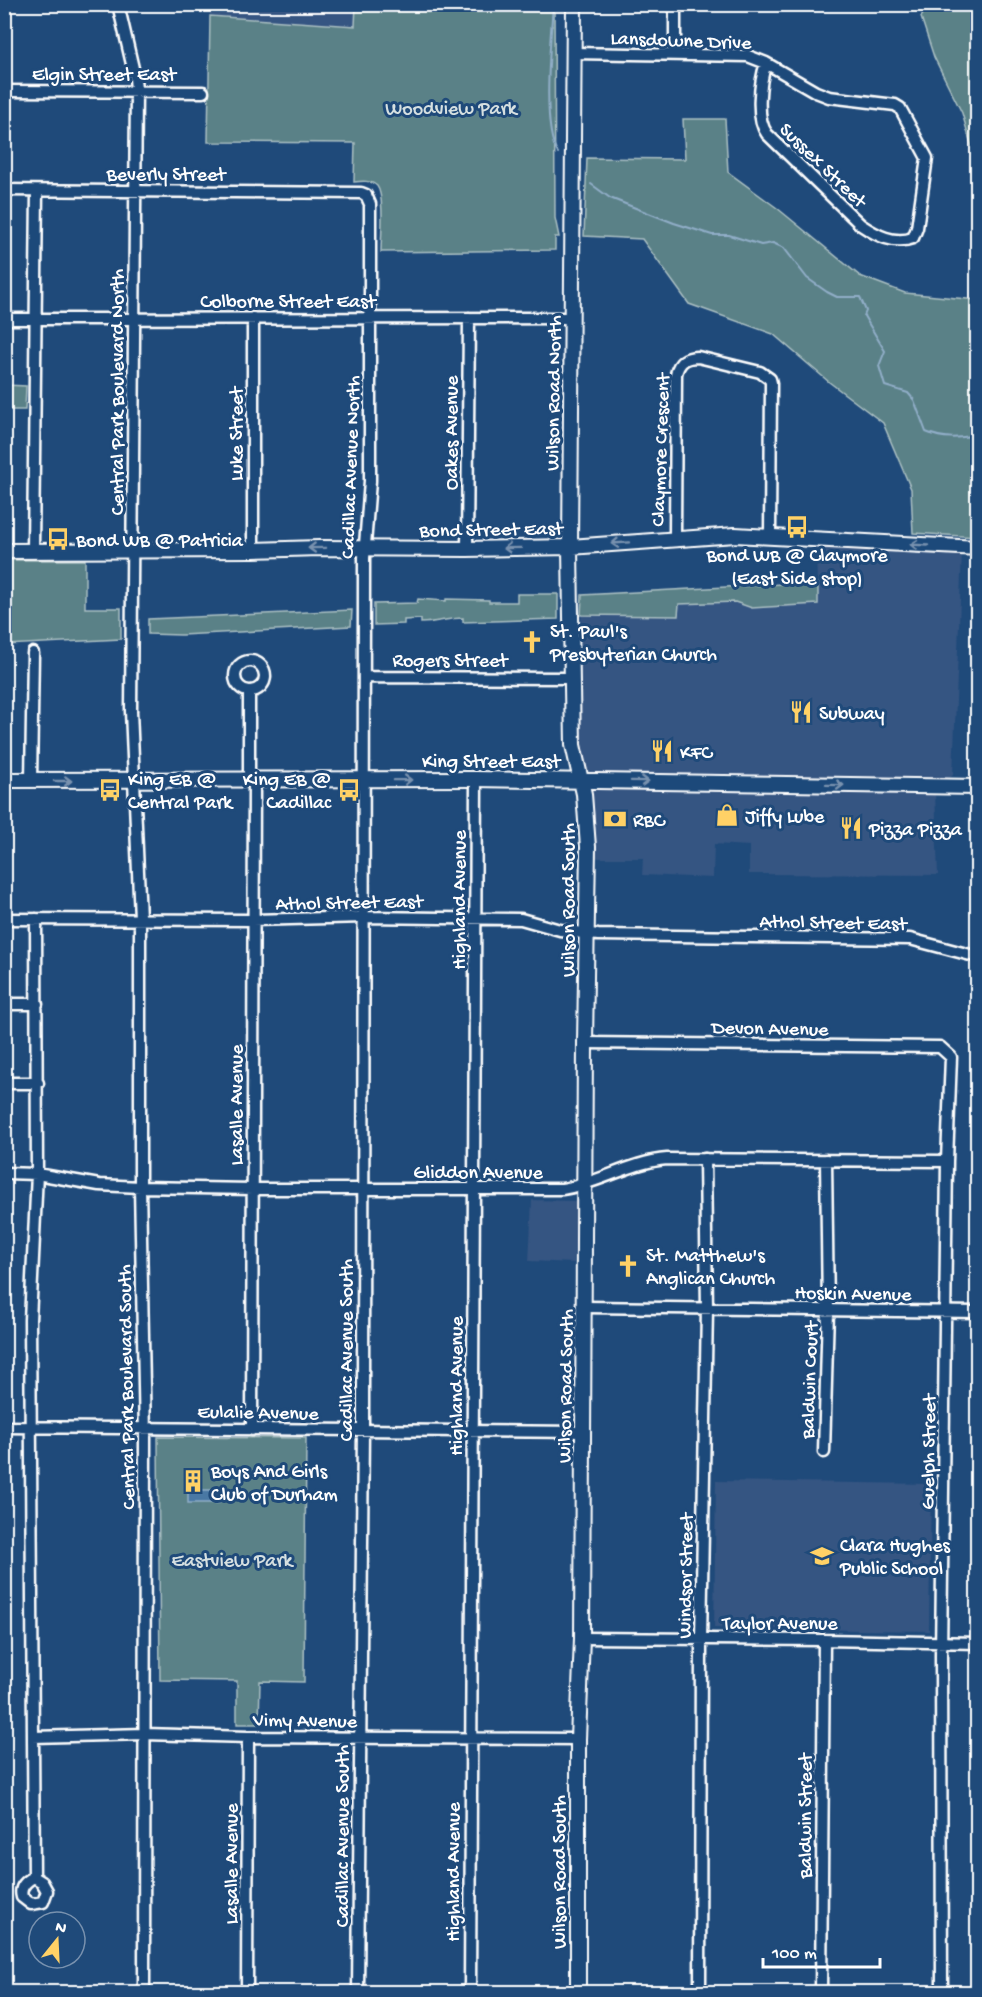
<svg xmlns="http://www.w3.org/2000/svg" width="982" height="1997" font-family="'Gochi Hand',sans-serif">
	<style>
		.built { fill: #345482 }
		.green { fill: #5a8187; stroke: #acc0c3; stroke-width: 1.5 }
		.water { fill: #4878a4; stroke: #91aec8; stroke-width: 1.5 }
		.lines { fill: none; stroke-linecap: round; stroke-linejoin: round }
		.stream { stroke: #91aec8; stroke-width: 2 }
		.minor-casing { stroke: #fff; stroke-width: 15 }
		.major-casing { stroke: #fff; stroke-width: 18 }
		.minor { stroke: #1f4a7a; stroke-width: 10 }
		.major { stroke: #1f4a7a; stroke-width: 14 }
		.oneway { stroke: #7992af }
		.labels { text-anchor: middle; stroke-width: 6; stroke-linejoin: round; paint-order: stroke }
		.street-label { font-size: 20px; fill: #fff; stroke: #1f4a7a }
		.park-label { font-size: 20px; fill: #d6e0e1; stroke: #1f4a7a }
		.poi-label { font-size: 20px; fill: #fff; stroke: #1f4a7a; text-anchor: start }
	</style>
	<rect width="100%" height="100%" fill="#1f4a7a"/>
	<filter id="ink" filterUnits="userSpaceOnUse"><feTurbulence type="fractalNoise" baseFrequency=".0167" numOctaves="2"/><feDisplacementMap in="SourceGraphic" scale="12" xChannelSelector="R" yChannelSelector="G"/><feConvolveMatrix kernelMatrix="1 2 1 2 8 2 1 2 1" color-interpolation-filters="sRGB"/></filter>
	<g filter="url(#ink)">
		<path class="built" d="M210,5h146v21l-146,-10z
			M816,545l146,6 -9,224 -18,16 3,84 -189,-1v-28l-35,-2 -1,34 -71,-3 1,-17h-48l-2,-25 -16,-84 5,-154 235,-9z
			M532,1200l45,1 -3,62 -45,-2z
			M716,1481l215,3 -2,147 -215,-3z"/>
		<path class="green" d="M356,5h198l1,213 4,19h-4v13l-174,2c0,-13 4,-56 -4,-66 -6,-6 -15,-5 -23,-4l1,-39 -147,-1 2,-126 145,10z
			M929,5h48v160l-15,-52 -28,-56 -13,-40z
			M683,119h42l3,53 49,36 83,68 45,17 72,7v237l-64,-4 -2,-44 -28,-66 -54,-41 -56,-48 -84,-30 -47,-65 -58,-3 3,-78 98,1z
			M5,385l21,1 -1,24h-20z
			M4,560h81v48h36v31l-116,6z
			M818,582v22l-66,4 -17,-6 -56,2 -1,12 -97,-1 1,-20z
			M517,594h41v25l-95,3v-4c-15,0 -27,5 -42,5v-4l-17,1v4l-30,1v-21l43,-1 1,-4 28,2v-2l43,1v2h28z
			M352,610l-1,16 -170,9 -33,-1v-15z
			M158,1437l148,1 -2,244 -44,-1 -1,43h-22v-43l-77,-1z"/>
		<path class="water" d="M188,1490h31v13h-31z"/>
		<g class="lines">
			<path class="stream" d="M553,4c-2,32 -12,125 5,149
				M591,184l19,14 64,25 38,12h17l32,10 12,-2 11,5 23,30 20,14 10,5h23l6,14 -2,5 21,35 -6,15 6,20 23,7 6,7 12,32c18,8 33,6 52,3"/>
			<g class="minor-casing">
				<path id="minor" d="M118,4l17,73 1,14 -5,620 9,207v269l5,248 -1,557
					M573,53l175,3 18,7 50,29 13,5 66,8 5,3 27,50 -10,70 -4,10c-19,7 -37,-3 -52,-13l-94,-91c-12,-16 -7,-53 -1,-71
					M675,54v-50
					M4,91l199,1
					M4,190l357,3 5,2 4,9v277l-6,77 -1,872 -5,562
					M253,318v232
					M4,319l568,-1
					M675,538l1,-164c3,-13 10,-17 22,-17l62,15 10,7 1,4 -1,153
					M467,549l2,-231
					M33,550l4,-359
					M235 676a15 15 0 1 1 30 0a15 15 0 1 1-30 0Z
					M364,677l208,1
					M249,692v89
					M31,781l2,-128
					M4,919l249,1 112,-3 156,2 39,11 38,5 312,4 68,18
					M4,1004h33
					M585,1043l355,4 11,10 -4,104 -6,494 1,337
					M4,1083h34
					M4,1173l33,1 62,11 41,2 112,2h310c36,-5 68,-27 105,-30l280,2
					M585,1307l393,5
					M4,1427l579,5
					M252,1430l2,-649
					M824,1452l4,-142 -2,-150
					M582,1638l242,2 154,3
					M33,1737l112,-3 103,3 330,2
					M34,1877l8,5 5,9 -4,11 -12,2 -9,-7c-3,-10 4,-16 12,-20l-4,-557 7,-146 -1,-255
					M247,1992l1,-255
					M470,1992l6,-1213
					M700,1992l1,-352 6,-331 -2,-150
					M821,1992l3,-352"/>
			</g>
			<g class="major-casing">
				<path id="major" d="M574,4l-4,543 2,139 1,59 11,49 4,53 -3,196 -3,595 -4,101v253
					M4,551l249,-1 66,-2 148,1 103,-2 165,-12 243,13
					M4,780l472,-1 502,8"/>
			</g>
			<use href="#minor" class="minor"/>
			<use href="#major" class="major"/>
		</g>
		<defs><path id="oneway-shaft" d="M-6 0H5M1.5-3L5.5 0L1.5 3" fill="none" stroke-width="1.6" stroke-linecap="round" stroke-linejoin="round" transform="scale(1.5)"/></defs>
		<g class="oneway">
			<use href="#oneway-shaft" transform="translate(620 543) rotate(176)"/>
			<use href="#oneway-shaft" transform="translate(919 545) rotate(-177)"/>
			<use href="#oneway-shaft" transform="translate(317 548) rotate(179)"/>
			<use href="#oneway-shaft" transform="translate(512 548) rotate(179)"/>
			<use href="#oneway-shaft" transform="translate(403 780) rotate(-1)"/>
			<use href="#oneway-shaft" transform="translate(63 781)"/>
			<use href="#oneway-shaft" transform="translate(640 781) rotate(1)"/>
			<use href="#oneway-shaft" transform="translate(835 785) rotate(1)"/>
		</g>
	</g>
	<defs>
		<g id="bus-bare" transform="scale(1.8)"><path d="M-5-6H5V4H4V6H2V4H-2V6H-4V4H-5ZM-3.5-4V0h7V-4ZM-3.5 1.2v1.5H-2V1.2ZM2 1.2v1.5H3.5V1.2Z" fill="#ffd166" stroke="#1f4a7a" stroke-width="2.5" paint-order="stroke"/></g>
		<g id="church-bare" transform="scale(1.8)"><path d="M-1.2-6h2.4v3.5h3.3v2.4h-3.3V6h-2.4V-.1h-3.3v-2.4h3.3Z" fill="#ffd166" stroke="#1f4a7a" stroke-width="2.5" paint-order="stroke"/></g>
		<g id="restaurant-bare" transform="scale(1.8)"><path d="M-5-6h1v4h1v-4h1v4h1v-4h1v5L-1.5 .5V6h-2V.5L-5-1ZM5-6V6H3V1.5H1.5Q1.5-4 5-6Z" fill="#ffd166" stroke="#1f4a7a" stroke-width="2.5" paint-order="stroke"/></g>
		<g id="shop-bare" transform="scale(1.8)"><path d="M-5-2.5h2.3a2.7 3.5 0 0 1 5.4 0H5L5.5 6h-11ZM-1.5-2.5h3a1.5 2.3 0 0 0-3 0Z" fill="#ffd166" stroke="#1f4a7a" stroke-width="2.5" paint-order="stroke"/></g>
		<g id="bank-bare" transform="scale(1.8)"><path d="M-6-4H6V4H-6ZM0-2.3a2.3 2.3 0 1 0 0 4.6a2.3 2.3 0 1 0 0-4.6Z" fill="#ffd166" stroke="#1f4a7a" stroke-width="2.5" paint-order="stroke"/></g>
		<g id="building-bare" transform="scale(1.8)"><path d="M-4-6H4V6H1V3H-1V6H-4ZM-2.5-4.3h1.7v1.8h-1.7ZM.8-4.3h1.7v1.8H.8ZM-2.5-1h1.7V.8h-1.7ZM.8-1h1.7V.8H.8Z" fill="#ffd166" stroke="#1f4a7a" stroke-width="2.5" paint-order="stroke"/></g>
		<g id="school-bare" transform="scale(1.8)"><path d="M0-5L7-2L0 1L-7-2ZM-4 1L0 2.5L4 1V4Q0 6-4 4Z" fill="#ffd166" stroke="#1f4a7a" stroke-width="2.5" paint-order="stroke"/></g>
	</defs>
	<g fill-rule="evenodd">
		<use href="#bus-bare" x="797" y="527"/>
		<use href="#bus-bare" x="58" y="539"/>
		<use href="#church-bare" x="532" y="642"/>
		<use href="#restaurant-bare" x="801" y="712"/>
		<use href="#restaurant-bare" x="662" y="751"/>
		<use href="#bus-bare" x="110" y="790"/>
		<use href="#bus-bare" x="349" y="790"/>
		<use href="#shop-bare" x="727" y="815"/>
		<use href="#bank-bare" x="615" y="819"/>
		<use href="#restaurant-bare" x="851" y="828"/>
		<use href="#church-bare" x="628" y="1266"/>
		<use href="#building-bare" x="193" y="1481"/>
		<use href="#school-bare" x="822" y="1556"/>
	</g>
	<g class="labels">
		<g class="street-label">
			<text transform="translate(681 39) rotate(2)" y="7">Lansdowne Drive</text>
			<text x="104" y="80">Elgin Street East</text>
			<text transform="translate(824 164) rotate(44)" y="7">Sussex Street</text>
			<text x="166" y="180">Beverly Street</text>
			<text x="288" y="307">Colborne Street East</text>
			<text transform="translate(116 392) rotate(-90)" y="7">Central Park Boulevard North</text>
			<text transform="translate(552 393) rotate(-89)" y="7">Wilson Road North</text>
			<text transform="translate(450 433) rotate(-90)" y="7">Oakes Avenue</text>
			<text transform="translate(235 434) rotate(-90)" y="7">Luke Street</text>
			<text transform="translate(659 450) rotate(-88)" y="7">Claymore Crescent</text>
			<text transform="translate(349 467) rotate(-88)" y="7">Cadillac Avenue North</text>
			<text transform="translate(491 528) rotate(-1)" y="7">Bond Street East</text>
			<text x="450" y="666">Rogers Street</text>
			<text x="491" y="767">King Street East</text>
			<text transform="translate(458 900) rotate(-90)" y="7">Highland Avenue</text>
			<text transform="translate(567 900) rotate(-90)" y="7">Wilson Road South</text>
			<text transform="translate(349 901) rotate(-1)" y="7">Athol Street East</text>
			<text transform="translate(833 921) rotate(1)" y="7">Athol Street East</text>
			<text transform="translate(770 1027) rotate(1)" y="7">Devon Avenue</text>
			<text transform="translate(235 1105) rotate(-90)" y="7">Lasalle Avenue</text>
			<text x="478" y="1178">Gliddon Avenue</text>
			<text transform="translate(853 1292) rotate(1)" y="7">Hoskin Avenue</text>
			<text transform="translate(345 1350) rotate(-90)" y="7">Cadillac Avenue South</text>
			<text transform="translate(808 1380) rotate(-88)" y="7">Baldwin Court</text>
			<text transform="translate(455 1386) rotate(-90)" y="7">Highland Avenue</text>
			<text transform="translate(564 1386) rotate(-89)" y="7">Wilson Road South</text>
			<text transform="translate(125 1387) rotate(-91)" y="7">Central Park Boulevard South</text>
			<text transform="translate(258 1411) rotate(1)" y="7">Eulalie Avenue</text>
			<text transform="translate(927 1452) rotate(-89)" y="7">Guelph Street</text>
			<text transform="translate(684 1576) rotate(-89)" y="7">Windsor Street</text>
			<text x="780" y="1629">Taylor Avenue</text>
			<text transform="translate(305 1719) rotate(1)" y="7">Vimy Avenue</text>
			<text transform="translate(804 1816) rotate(-90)" y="7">Baldwin Street</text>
			<text transform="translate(341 1836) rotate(-90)" y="7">Cadillac Avenue South</text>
			<text transform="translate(230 1864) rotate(-90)" y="7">Lasalle Avenue</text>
			<text transform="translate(452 1872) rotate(-90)" y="7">Highland Avenue</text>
			<text transform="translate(558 1872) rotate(-90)" y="7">Wilson Road South</text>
		</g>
		<g class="park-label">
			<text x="451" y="114">Woodview Park</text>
			<text x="232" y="1566">Eastview Park</text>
		</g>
		<g class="poi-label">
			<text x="76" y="546">Bond WB @ Patricia</text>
			<text x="797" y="561" text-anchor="middle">Bond WB @ Claymore<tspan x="797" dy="23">(East Side stop)</tspan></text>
			<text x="550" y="637">St. Paul's<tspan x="550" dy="23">Presbyterian Church</tspan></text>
			<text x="819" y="719">Subway</text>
			<text x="680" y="758">KFC</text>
			<text x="128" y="785">King EB @<tspan x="128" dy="23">Central Park</tspan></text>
			<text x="331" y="785" text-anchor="end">King EB @<tspan x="331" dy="23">Cadillac</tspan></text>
			<text x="745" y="822">Jiffy Lube</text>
			<text x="633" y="826">RBC</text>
			<text x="869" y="835">Pizza Pizza</text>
			<text x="646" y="1261">St. Matthew's<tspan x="646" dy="23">Anglican Church</tspan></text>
			<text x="211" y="1477">Boys And Girls<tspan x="211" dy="23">Club of Durham</tspan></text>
			<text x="840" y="1551">Clara Hughes<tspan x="840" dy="23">Public School</tspan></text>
		</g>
	</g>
	<rect width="982" height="1997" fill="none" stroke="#1f4a7a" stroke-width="24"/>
	<rect x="12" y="12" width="958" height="1973" fill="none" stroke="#fff" stroke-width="2" filter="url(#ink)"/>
	<g transform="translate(57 1940) rotate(18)"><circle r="28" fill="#1f4a7a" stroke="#7992af" stroke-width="1.5"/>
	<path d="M0-4.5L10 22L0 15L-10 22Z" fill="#ffd166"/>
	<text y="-9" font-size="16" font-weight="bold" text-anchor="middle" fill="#ffffff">N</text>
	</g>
	<path d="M763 1958v9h117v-9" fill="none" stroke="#ffffff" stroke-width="3"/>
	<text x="772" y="1958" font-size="18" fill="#ffffff" stroke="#1f4a7a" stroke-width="4.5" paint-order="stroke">100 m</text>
</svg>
